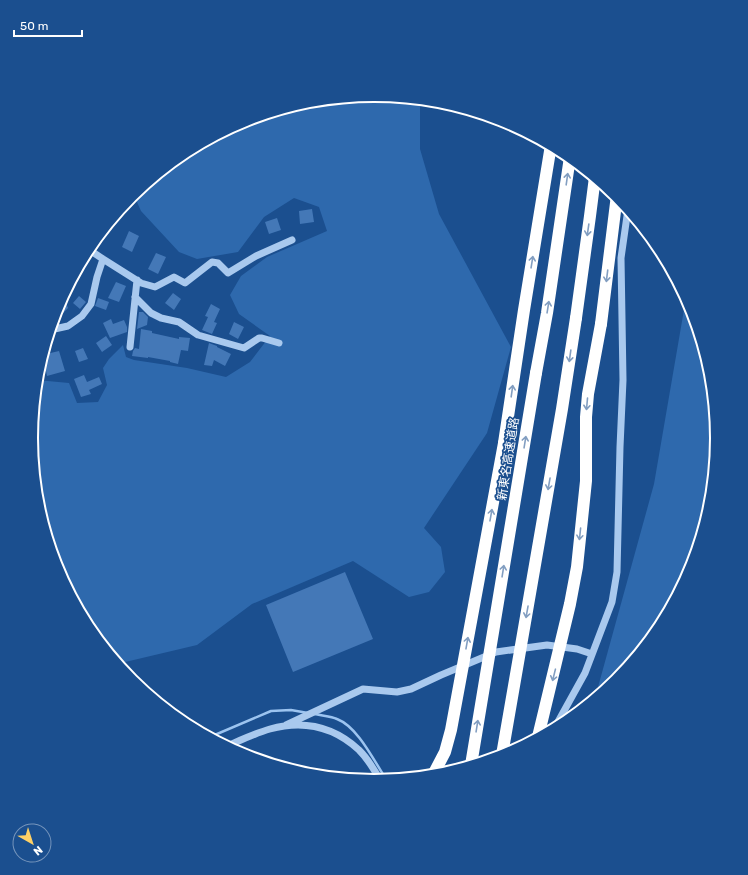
<svg xmlns="http://www.w3.org/2000/svg" width="748" height="875" font-family="Rubik,'Noto Sans JP',sans-serif">
	<style>
		.green { fill: #2e69ad }
		.lines { fill: none; stroke-linecap: round; stroke-linejoin: round }
		.stream { stroke: #9cc4f0; stroke-width: 2.5 }
		.building { fill: #4478b7 }
		.minor { stroke: #a9c9ee; stroke-width: 7 }
		.highway { stroke: #fff; stroke-width: 12 }
		.highway-bridge { stroke: #fff; stroke-width: 12 }
		.oneway { stroke: #829ec1 }
		.labels { text-anchor: middle; stroke-width: 3.5; stroke-linejoin: round; paint-order: stroke }
		.street-label { font-size: 12px; fill: #fff; stroke: #1b4f8f }
		.rim { fill: none; stroke: #fff; stroke-width: 2 }
	</style>
	<rect width="100%" height="100%" fill="#1b4f8f"/>
	<path class="green" d="M374,95l46,4v50l19,65 72,133 -24,86 -63,95 17,19 4,25 -16,20 -20,5 -56,-36 -101,43 -55,41 -76,18 -4,-1 -28,-34 -32,-59 -19,-65 -7,-67 6,-57 32,3 8,20 21,-1 9,-17 -4,-17 6,-9 14,-14 3,12 8,3 53,8 39,9 24,-15 20,-26 -31,-22 -9,-19 11,-19 26,-19 60,-26 -8,-24 -25,-9 -30,19 -26,35 -41,7 -18,-7 -38,-41 -8,-18 51,-41 59,-31 64,-20z
		M686,298l5,8 19,65 7,67 -7,67 -19,64 -32,59 -43,52 -21,18 59,-214z"/>
	<g class="lines">
		<path class="stream" d="M315,714c7,2 15,2 22,5 21,8 37,42 49,60
			M210,737l61,-26 20,-1 17,3"/>
	</g>
	<path class="building" d="M312,209l2,13 -14,2 -1,-13z
		M277,218l4,12 -12,4 -4,-12z
		M129,231l10,5 -7,16 -10,-5z
		M156,253l10,4 -8,17 -10,-5z
		M116,282l10,4 -7,16 -11,-4z
		M173,293l8,6 -7,11 -9,-7z
		M79,296l7,6 -6,7 -7,-6z
		M98,298l11,4 -3,8 -11,-4z
		M65,300l3,8 -6,6 -6,-4 1,-3z
		M211,304l9,5 -6,13 3,1 -5,11 -10,-4 6,-13 -3,-1z
		M139,312h4l5,5 -1,8 -10,4z
		M111,319l2,5 11,-4 3,7v5l-17,6 -7,-15z
		M234,322l10,5 -6,12 -9,-5z
		M141,329l11,2v2l27,6v-2l11,1 -2,13 -7,-1 -3,14 -8,-2v-1l-22,-4v1l-16,-2 1,-5 2,-3 4,1z
		M106,336l6,9 -10,7 -6,-9z
		M209,343l8,3v1l14,7 -6,12 -11,-6 -2,6 -8,-1z
		M83,348l5,11 -9,3 -4,-11z
		M59,351l6,20 -18,5 -1,-5 -9,3 5,-19z
		M84,375l3,7 12,-5 3,7 -13,6 2,4 -10,3 -7,-18z
		M345,572l28,67 -80,33 -27,-67z"/>
	<g class="lines">
		<path class="minor" d="M88,249l15,10 38,24 14,4 19,-10 11,6 27,-21 6,1 10,10 28,-17 36,-16
			M135,297l16,16 10,5 18,4 19,13 46,13 15,-10h3l17,5
			M50,330l18,-4 14,-10 9,-12 6,-27 6,-18
			M130,347l7,-67
			M286,725l77,-36 34,3 14,-3 30,-14 55,-23 51,-7 30,4 15,5
			M554,729l31,-56 27,-71 5,-30 3,-125 3,-67 -2,-122 7,-49
			M227,746c14,-6 29,-13 43,-17 33,-9 63,-3 89,21 7,7 16,21 21,30"/>
		<path class="highway" d="M576,318l14,-102 5,-39
			M601,324l16,-129
			M536,373l11,-60 23,-156
			M504,443l20,-133 27,-165"/>
		<path class="highway-bridge" d="M538,737l32,-133 7,-37 9,-86v-64l2,-23 13,-70
			M502,755l60,-346 14,-91
			M471,765l65,-392
			M433,775l12,-23 6,-22 53,-287"/>
	</g>
	<defs><path id="oneway-shaft" d="M-6 0H5M1.5-3L5.5 0L1.5 3" fill="none" stroke-width="1.6" stroke-linecap="round" stroke-linejoin="round"/></defs>
	<g class="oneway">
		<use href="#oneway-shaft" transform="translate(567 179) rotate(-82)"/>
		<use href="#oneway-shaft" transform="translate(588 230) rotate(98)"/>
		<use href="#oneway-shaft" transform="translate(532 262) rotate(-81)"/>
		<use href="#oneway-shaft" transform="translate(607 276) rotate(97)"/>
		<use href="#oneway-shaft" transform="translate(548 307) rotate(-81)"/>
		<use href="#oneway-shaft" transform="translate(570 356) rotate(98)"/>
		<use href="#oneway-shaft" transform="translate(512 391) rotate(-82)"/>
		<use href="#oneway-shaft" transform="translate(587 404) rotate(95)"/>
		<use href="#oneway-shaft" transform="translate(525 442) rotate(-81)"/>
		<use href="#oneway-shaft" transform="translate(549 484) rotate(100)"/>
		<use href="#oneway-shaft" transform="translate(491 515) rotate(-80)"/>
		<use href="#oneway-shaft" transform="translate(580 534) rotate(96)"/>
		<use href="#oneway-shaft" transform="translate(503 571) rotate(-81)"/>
		<use href="#oneway-shaft" transform="translate(527 612) rotate(100)"/>
		<use href="#oneway-shaft" transform="translate(467 643) rotate(-80)"/>
		<use href="#oneway-shaft" transform="translate(554 675) rotate(104)"/>
		<use href="#oneway-shaft" transform="translate(477 726) rotate(-81)"/>
	</g>
	<g class="labels">
		<g class="street-label">
			<text transform="translate(508 459) rotate(-81)" y="4">新東名高速道路</text>
		</g>
	</g>
	<path d="M0 0H748V875H0ZM38 438a336 336 0 1 1 672 0a336 336 0 1 1-672 0Z" fill="#1b4f8f" fill-rule="evenodd"/>
	<path class="rim" d="M38 438a336 336 0 1 1 672 0a336 336 0 1 1-672 0Z"/>
	<g transform="translate(32 843) rotate(141)"><circle r="19" fill="#1b4f8f" stroke="#7695bc"/>
	<path d="M0-3L7 15L0 10L-7 15Z" fill="#ffd166"/>
	<text y="-6" font-size="11" font-weight="bold" text-anchor="middle" fill="#ffffff">N</text>
	</g>
	<path d="M14 30v6h68v-6" fill="none" stroke="#ffffff" stroke-width="2"/>
	<text x="20" y="30" font-size="12" fill="#ffffff" stroke="#1b4f8f" stroke-width="3" paint-order="stroke">50 m</text>
</svg>
